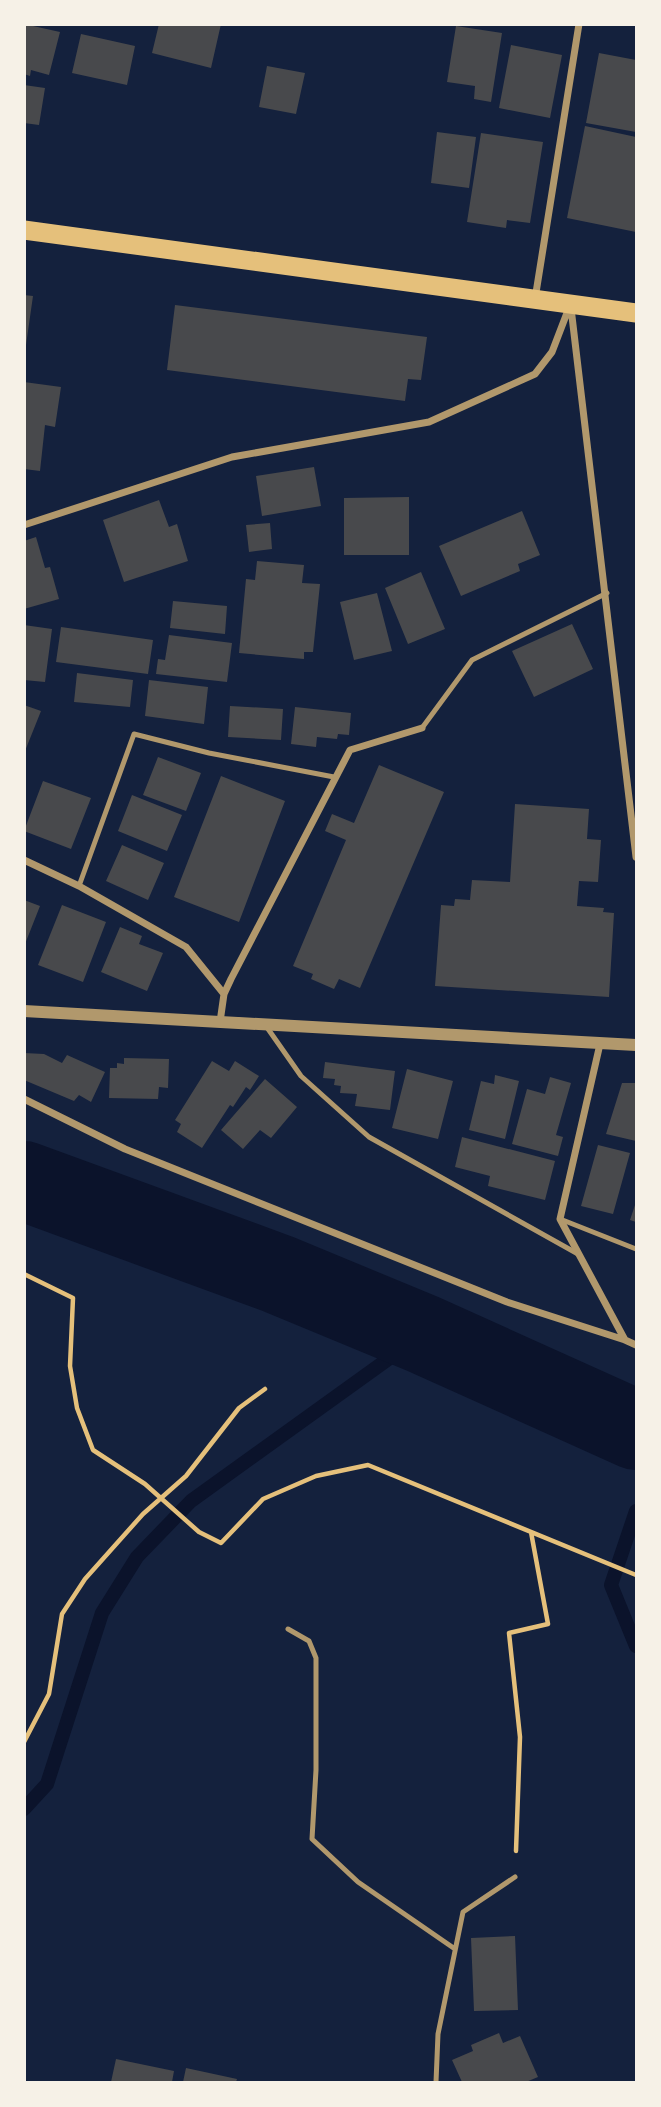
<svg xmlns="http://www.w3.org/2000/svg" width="661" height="2107" font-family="'PT Sans Narrow',sans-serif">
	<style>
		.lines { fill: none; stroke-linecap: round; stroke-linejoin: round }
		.stream { stroke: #0b132b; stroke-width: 14 }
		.river { stroke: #0b132b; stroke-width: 80 }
		.building { fill: #48494c }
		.path { stroke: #e5c07b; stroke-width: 4.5 }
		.service { stroke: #b1986c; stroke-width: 5 }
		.minor { stroke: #b1986c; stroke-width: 7 }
		.tertiary { stroke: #b1986c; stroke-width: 12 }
		.trunk { stroke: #e5c07b; stroke-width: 19 }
	</style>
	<rect width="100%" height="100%" fill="#14213d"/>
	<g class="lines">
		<path class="stream" d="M636,1511l-25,74 25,61
			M24,1809l23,-25 55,-171 35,-56 54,-56 232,-167"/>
		<path class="river" d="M24,1181l254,93 145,60 213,96"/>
	</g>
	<path class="building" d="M24,24l36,8 -11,43 -18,-5 -1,6 -6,-2z
		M159,24h62l-10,44 -59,-15z
		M456,26l46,7 -11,69 -17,-3 1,-13 -28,-4z
		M81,34l54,12 -8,39 -55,-12z
		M511,45l51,10 -12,63 -51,-10z
		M599,53l37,7v72l-50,-9z
		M267,66l38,7 -9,41 -37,-7z
		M24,85l21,3 -6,37 -15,-2z
		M585,126l51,11v95l-69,-14z
		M437,132l39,5 -7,51 -38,-5z
		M481,133l62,9 -13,81 -23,-3 -1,8 -39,-6z
		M24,295l9,1 -7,49h-2z
		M175,305l252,32 -6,43 -13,-1 -3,22 -238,-31z
		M24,382l37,5 -6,40 -10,-2 -5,46 -16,-2z
		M314,467l7,39 -59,10 -6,-40z
		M409,497v58h-65v-57z
		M159,500l10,27 8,-3 11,37 -64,21 -21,-62z
		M522,511l18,44 -22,9 2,7 -59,25 -22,-50z
		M270,523l2,26 -23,3 -3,-27z
		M36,537l9,31 5,-1 9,32 -35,10v-68z
		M257,561l47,4 -2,18 18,1 -7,68h-9v7l-65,-6 7,-74 9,1z
		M421,572l24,57 -37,15 -23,-56z
		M377,593l15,58 -38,9 -14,-58z
		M173,601l54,5 -2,28 -55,-6z
		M572,624l21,45 -59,28 -22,-46z
		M24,625l28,4 -7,53 -21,-2z
		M61,627l92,13 -5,34 -92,-12z
		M169,635l63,8 -5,39 -71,-8 2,-15 7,1z
		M77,673l56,7 -3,27 -56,-5z
		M149,680l59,7 -4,37 -59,-8z
		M24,705l17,6 -16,40 -1,-1z
		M230,706l53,3 -2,31 -53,-3z
		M295,707l56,6 -2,22 -11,-1 -1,5 -20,-2 -1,10 -25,-3z
		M158,757l43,16 -15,38 -43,-16z
		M379,765l65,27 -84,196 -21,-9 -5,10 -23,-10 2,-5 -20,-8 53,-126 -21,-9 7,-17 22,9z
		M221,776l64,25 -46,121 -65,-25z
		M43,781l48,17 -20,51 -47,-18z
		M132,795l50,20 -15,36 -49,-20z
		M515,804l74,5 -2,30 14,1 -3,42 -19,-1 -2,25 27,2 -1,4 11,1 -5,84 -174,-11 6,-81 13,1 1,-7 15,1 2,-20 38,2z
		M122,845l42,18 -16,37 -42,-19z
		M24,900l16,6 -15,38h-1z
		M62,905l44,17 -23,60 -45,-17z
		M120,927l22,9 -3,8 24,9 -16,38 -46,-19z
		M24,1053l20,1 18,9 5,-8 38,17 -14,30 -12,-7 -5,6 -50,-21z
		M124,1058l45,1 -1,29 -9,-1 -1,12 -49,-1 1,-30h7v-5l7,1z
		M212,1061l17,10 6,-10 24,15 -9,14 -4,-3 -13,20 -3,-2 -28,43 -25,-16 4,-8 -6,-4z
		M325,1062l70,9 -5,39 -35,-4 2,-12 -17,-1 1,-7 -7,-1 1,-6 -12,-1z
		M407,1069l46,12 -15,58 -46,-11z
		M495,1075l24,6 -14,58 -36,-9 12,-49 13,3z
		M550,1077l21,6 -15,52 7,2 -5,19 -46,-12 15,-55 18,5z
		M265,1079l32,28 -26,31 -11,-8 -17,19 -22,-19z
		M622,1083h14v58l-30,-7z
		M462,1137l93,24 -10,39 -57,-14 2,-10 -35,-9z
		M598,1145l32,8 -17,61 -32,-8z
		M636,1202v20l-6,-2z
		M515,1936l3,74 -44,1 -3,-73z
		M499,2033l4,10 17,-7 18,41 -12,5h-64l-10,-22 21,-9 -2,-6z
		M116,2059l58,12 -2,11h-61z
		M186,2068l51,11 -1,3h-53z"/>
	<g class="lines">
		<path class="path" d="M24,1274l49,24 -3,68 7,42 16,42 52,34 54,48 22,11 42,-44 53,-23 52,-11 268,110
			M24,1742l25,-48 13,-80 23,-35 58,-65 43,-38 53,-68 26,-19
			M516,1851l4,-114 -11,-104 39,-9 -17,-92"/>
		<path class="service" d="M422,728l50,-68 135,-67
			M79,886l55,-152 75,19 125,24
			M266,1026l35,50 68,61 209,117
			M560,1219l76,30
			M288,1629l21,12 7,17v112l-4,69 46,43 97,67
			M436,2082l2,-48 25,-122 52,-35"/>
		<path class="minor" d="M535,299l44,-275
			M571,308l65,549
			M24,525l208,-68 197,-35 106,-48 17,-22 18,-47
			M24,860l55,26 107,61 38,47
			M220,1022l4,-28 7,-15 119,-229 72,-22
			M600,1044l-40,175 65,121 11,5
			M24,1099l101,50 382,153 118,38"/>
		<path class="tertiary" d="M24,1011l612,34"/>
		<path class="trunk" d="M24,230l612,83"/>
	</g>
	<rect width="661" height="2107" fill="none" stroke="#f6f1e7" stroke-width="52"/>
</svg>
